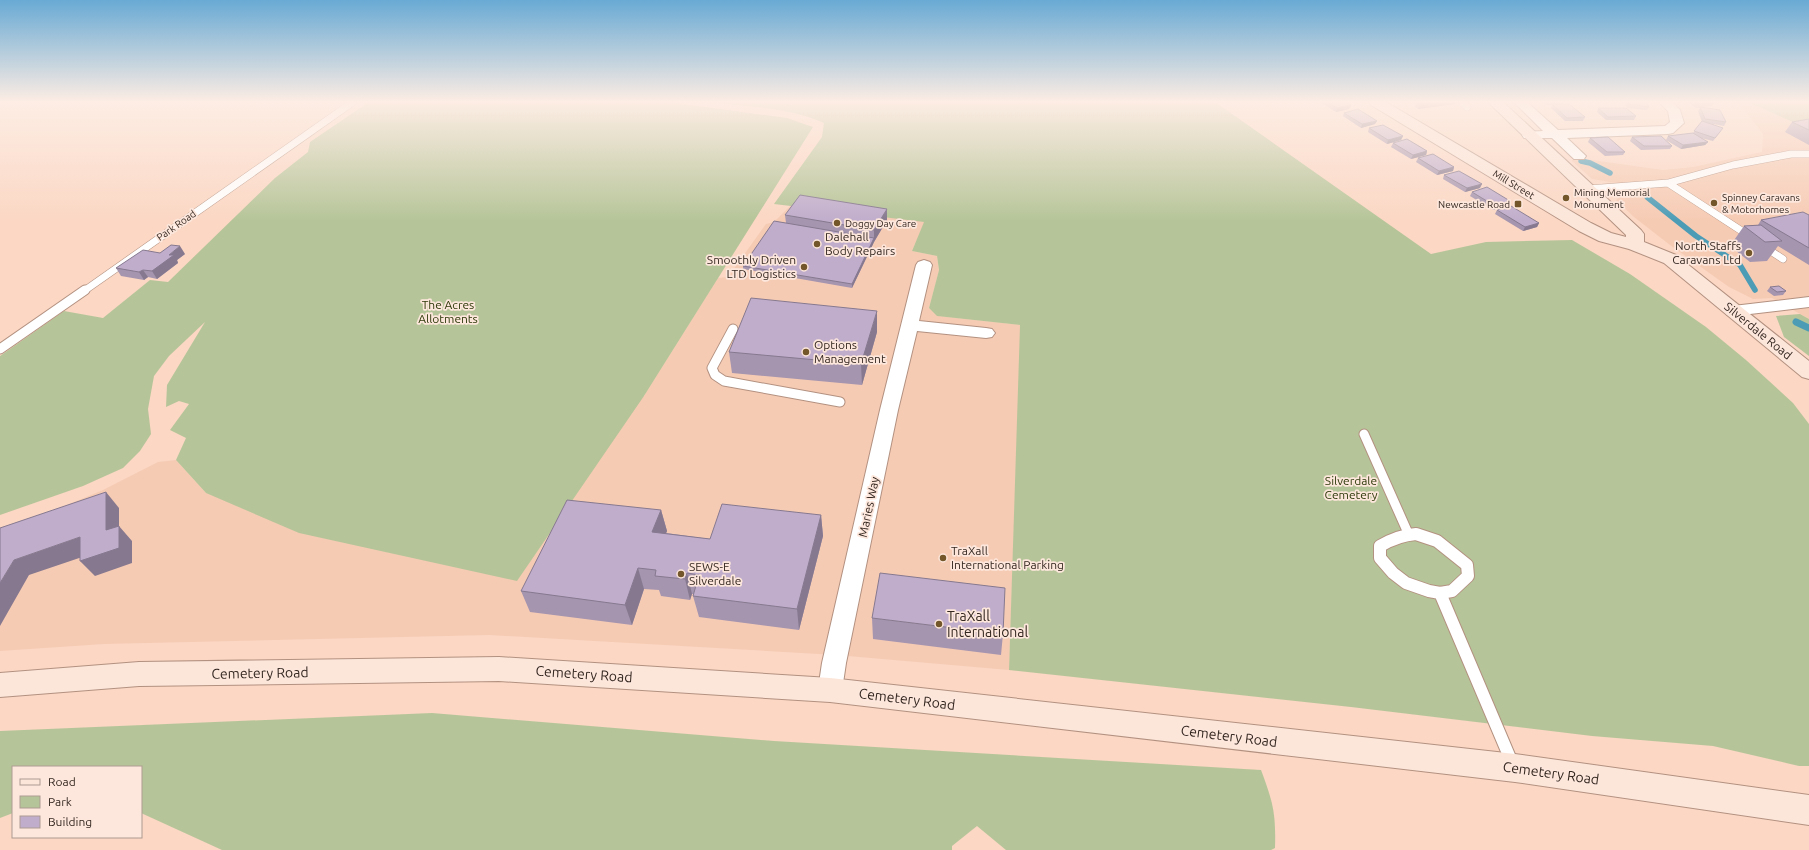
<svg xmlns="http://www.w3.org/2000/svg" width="1809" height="850" font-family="Ubuntu,sans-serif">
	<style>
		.built { fill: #f6cbb4 }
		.green { fill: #b6c599 }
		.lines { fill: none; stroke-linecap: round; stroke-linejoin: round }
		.stream-far1 { stroke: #4c9cb6; stroke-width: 5.5 }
		.stream { stroke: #4c9cb6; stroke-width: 7 }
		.lane-far2-casing { stroke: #b39180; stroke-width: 8 }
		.lane-far1-casing { stroke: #b39180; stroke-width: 11 }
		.lane-casing { stroke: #b39180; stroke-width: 14 }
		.street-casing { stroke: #b39180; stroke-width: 2 }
		.secondary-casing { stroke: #b39180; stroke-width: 2 }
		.lane-far2 { stroke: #fff; stroke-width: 7 }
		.lane-far1 { stroke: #fff; stroke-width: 9 }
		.lane { stroke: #fff; stroke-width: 12 }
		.street { fill: #fff; fill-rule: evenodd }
		.secondary { fill: #fce6da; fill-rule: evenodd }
		.wall { fill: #a595af }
		.shaded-wall { fill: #86798f }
		.building { fill: #c0adcc; stroke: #86798f }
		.poi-dot { fill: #73572a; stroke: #fde7dc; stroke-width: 1.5 }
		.labels { text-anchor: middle; stroke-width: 3.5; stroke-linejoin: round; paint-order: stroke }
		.far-street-label { font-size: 10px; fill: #352821; stroke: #fde7dc }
		.far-poi-label { font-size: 10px; fill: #352821; stroke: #fde7dc; text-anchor: start }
		.poi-label { font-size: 12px; fill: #352821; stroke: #fde7dc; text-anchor: start }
		.park-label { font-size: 12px; fill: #2d3909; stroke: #fde7dc }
		.street-label { font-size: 12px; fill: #352821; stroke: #fde7dc }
		.near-poi-label { font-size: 14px; fill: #352821; stroke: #fde7dc; text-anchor: start }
		.near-street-label { font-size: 14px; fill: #352821; stroke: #fde7dc }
	</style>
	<rect width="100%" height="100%" fill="#fbd7c4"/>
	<path class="built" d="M1735,102h13l61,28v189l-37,-21 -19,1 -24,-12 -59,-42 -36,-28 -18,-17 10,-8 -11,-9 -23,-4 -21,-19h21l71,10 30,-3 69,-15 1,-18 -22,-28z
		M791,205l134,17 -13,29 25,5 2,14 -10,38 9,8 83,9 -12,345 -173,-15 -347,-20 -385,9 -104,7v-123l48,-15 55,-23 55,-28 18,-2 30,33 438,-97 74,-118 10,-1 38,-53 8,-2z"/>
	<path class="green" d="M369,102h300l118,16 26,9 -169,269 -127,185 -218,-48 -93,-40 -30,-33 10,-22 -16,-8 19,-26 -10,-3 -13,6 1,-22 38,-63 -36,34 -15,20 -6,33 3,25 -11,17 -17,17 -40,18 -83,29v-159l64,-45 39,7 47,-38 18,2 107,-104 33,-26 2,-10z
		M709,102h506l216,152 55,-12 86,-2 58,34 76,53 40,33 47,43 16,21v342h-10l-86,-20 -121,-10 -241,-29 -342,-37 11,-345 -83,-9 -8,-8 10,-38 -2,-14 -25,-5 12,-29 -150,-18 48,-67 2,-14c-35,-16 -77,-16 -115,-21z
		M1748,102h61v27l-3,-1z
		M1800,314l9,5v37l-25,-19 -8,-21z
		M432,713l342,28 487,29c12,32 15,43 14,78l-4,2h-265l-29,-24 -25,20v4h-730l-81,-37v-46h-128v46l-13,5v-87z"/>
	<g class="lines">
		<path class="stream-far1" d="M1581,161l9,2 20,10
			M1647,197l49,39 44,29 15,25"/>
		<path class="stream" d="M1796,322l13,6"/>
		<g class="lane-far2-casing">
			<path id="lane-far2" d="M1462,102l5,5
				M1668,183l65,-18 58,-11h18
				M1588,189l80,-6 83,54
				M1763,246l20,13
				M84,291l269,-189"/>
		</g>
		<g class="lane-far1-casing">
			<path id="lane-far1" d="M733,329l-21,39 3,7 9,6 116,21
				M0,349l85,-59
				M1364,434l44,99"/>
		</g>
		<g class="lane-casing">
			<path id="lane" d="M1416,534l21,7 30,24 1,11 -16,15 -12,2 -11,-2 -23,-8 -13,-10 -13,-15v-12c12,-7 22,-11 36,-12z
				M1440,593l73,172"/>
		</g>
		<g class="street-casing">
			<path id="street" d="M1514,102h13l31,28 107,-4 5,-4 -2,-11 -9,-9h13l8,8 4,13 -11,10 -5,1 -101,4 19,18 -2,3h-10l-22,-21h-28l-2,-3 2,-3 19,-1z
				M924,260l6,2 2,3 -13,56 67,7 6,1 3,4 -3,4 -6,1 -69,-7 -19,79 -52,253 -4,27 -3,8 -9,3 -9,-3 -3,-8 4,-27 58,-253 36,-145 2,-3z
				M1809,297v10l-76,9 -6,-1 -2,-4 2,-4 6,-1z"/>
		</g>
		<g class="secondary-casing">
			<path id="secondary" d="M1369,102h17l205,121 20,10 15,4v-2l-138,-133h15l138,128 3,4v8l32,13 133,106v18l-7,-2 -138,-114 -35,-14 -30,-8 -20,-10 -208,-126z
				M499,657l331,21 685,76 294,41v30l-294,-43 -685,-80 -331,-21 -360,5 -139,11v-24l139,-11z"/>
		</g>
		<use href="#lane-far2" class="lane-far2"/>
		<use href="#lane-far1" class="lane-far1"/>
		<use href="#lane" class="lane"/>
		<use href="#street" class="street"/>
		<use href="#secondary" class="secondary"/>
	</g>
	<path class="wall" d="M1320,102h25l6,3 -2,4 -13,3z
		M1414,102h42l-1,2 -37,5 -3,-2 1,-3z
		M1543,102h21l-1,2 22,13 -2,4h-18l-14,-13 1,-3h-6z
		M1624,102h22l3,5 -2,3 -20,-2z
		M1687,102h26l1,1 -2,3 -10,1 24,15 -2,4 -11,-2 8,7 -8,10 -12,-3 7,4 -3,3 -24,4 -15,-9 2,-4 25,-3 9,-11 -4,-11 2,-3h-4z
		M1598,108l38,8 -2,4h-28l-9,-8z
		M1344,113l31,11 -14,4 -18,-12z
		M1809,119v26l-24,-13 7,-10z
		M1369,128l34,8 -2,4 -14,4 -19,-12z
		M1632,137l40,9 -2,3 -29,1 -11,-9z
		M1590,138l35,14 -2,3 -18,1 -17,-14z
		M1393,143l34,8 -1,4 -15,4 -20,-12z
		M1418,158l36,9 -1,4 -16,4 -21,-13z
		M1444,175l36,13 -15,4 -22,-13z
		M1472,192l36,13 -15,5 -23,-14z
		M887,209v11l-13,22 -22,46 -109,-19v-3l43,-43 -1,-8z
		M1497,210l42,13 -2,4 -14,4 -28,-17z
		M1809,215v50l-31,-19 -11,15 -17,1 -20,-16 14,-20 14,-1 3,-5z
		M160,253l25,1 -8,6 1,3 -21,16 -9,-2 -4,3 -23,-4 -5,-8z
		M1770,287l16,4 -3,4 -9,1 -7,-5z
		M877,332l-15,53 -130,-12 -3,-21z
		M661,510l6,21 -1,2 44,6 111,-24 2,21 -24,94 -100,-13 -6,-21 1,-2h-2l-2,6 -29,-4 -2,-6 -15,-1 -12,36 -102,-13 -9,-21z
		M872,618l131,16 -2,21 -128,-16z"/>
	<path class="shaded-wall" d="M1420,102h36l-1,2 -37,5z
		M1351,105l-2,4 -13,3 1,-4z
		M1377,121l-2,3 -14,4 1,-4z
		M1403,136l-2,4 -14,4 1,-4z
		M1708,142l-3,3 -24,4 2,-4z
		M1427,151l-1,4 -15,4 2,-4z
		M1454,167l-1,4 -16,4 2,-4z
		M1482,184l-2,4 -15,4 2,-4z
		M1510,201l-2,4 -15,5 2,-4z
		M887,209v11l-13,22v-12z
		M1539,223l-2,4 -14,4 2,-4z
		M874,238v4l-22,46v-4z
		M180,246l5,8 -8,6 1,3 -21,16 -5,-8 17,-16z
		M143,270l5,7 -4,3 -5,-8z
		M877,311v21l-15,53 -1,-21z
		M106,492l13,16v18l13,15v22l-37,13 -15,-15 26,-31z
		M661,510l6,21 -9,22 -6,-21z
		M821,515l2,21 -24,94 -2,-21z
		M80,537l14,16 -65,22 -29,51v-43l14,-23z
		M638,568l6,21 -12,36 -7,-20z
		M687,573l5,21 -2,6 -5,-21z"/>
	<path class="building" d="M1327,102h18l6,3 -14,3z
		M1628,102h18l3,5 -20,-3z
		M1695,102h18l1,1 -16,1z
		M1552,104h17l16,13 -18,1z
		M1700,107l20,3 6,12 -21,-3z
		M1598,108h28l10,8 -28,1z
		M1358,109l19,12 -15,3 -18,-11z
		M1809,119v11l-17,-8z
		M1702,121l21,7 -8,10 -21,-7z
		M1383,125l20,11 -15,4 -19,-12z
		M1693,133l15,9 -25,3 -15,-9z
		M1661,136l11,10h-28l-12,-9z
		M1608,137l17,15h-18l-17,-14z
		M1407,139l20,12 -14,4 -20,-12z
		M1433,154l21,13 -15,4 -21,-13z
		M1459,171l23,13 -15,4 -23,-13z
		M1487,187l23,14 -15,5 -23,-14z
		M800,195l87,14 -13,21 -89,-15z
		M1511,206l28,17 -14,4 -28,-17z
		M1803,212l6,3v33l-48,-28z
		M774,221l100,17 -22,46 -109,-18z
		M1761,225l21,16 -17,1 -21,-16z
		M171,245l9,1 -11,9h5l-22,16 -9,-1 -4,2 -23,-4 27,-18 17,3z
		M1779,286l7,5 -9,1 -7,-5z
		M751,298l126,13 -16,53 -132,-12z
		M106,492v38l13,-4v22l-39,13v-24l-66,23 -14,23v-55z
		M567,500l94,10 -9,22 58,7 12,-35 99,11 -24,94 -104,-13 6,-21 -12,-2 -2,6 -30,-3 1,-6 -18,-2 -13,37 -104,-14z
		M880,573l125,15 -2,46 -131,-16z"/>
	<linearGradient id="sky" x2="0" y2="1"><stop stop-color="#69aad4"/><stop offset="0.46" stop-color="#fdede4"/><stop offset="1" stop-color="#fdede4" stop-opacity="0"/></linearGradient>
	<rect width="1809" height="221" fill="url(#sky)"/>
	<g class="poi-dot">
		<circle cx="1566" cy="198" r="4"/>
		<circle cx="1714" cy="203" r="4"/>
		<rect x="1514" y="200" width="8" height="8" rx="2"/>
		<circle cx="837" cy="223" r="4"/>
		<circle cx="817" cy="244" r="4"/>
		<circle cx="1749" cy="253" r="4"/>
		<circle cx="804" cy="267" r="4"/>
		<circle cx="806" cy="352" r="4"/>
		<circle cx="943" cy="558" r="4"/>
		<circle cx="681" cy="574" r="4"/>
		<circle cx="939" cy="624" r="4"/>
	</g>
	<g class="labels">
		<g class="far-street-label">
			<text transform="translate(1514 184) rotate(31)" y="4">Mill Street</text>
			<text transform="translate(176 225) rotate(-35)" y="4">Park Road</text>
		</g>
		<g class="far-poi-label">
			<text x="1574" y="196">Mining Memorial<tspan x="1574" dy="12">Monument</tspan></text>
			<text x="1722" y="201">Spinney Caravans<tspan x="1722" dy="12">&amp; Motorhomes</tspan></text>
			<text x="1510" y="208" text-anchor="end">Newcastle Road</text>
			<text x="845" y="227">Doggy Day Care</text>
		</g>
		<g class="poi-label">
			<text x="825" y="241">Dalehall<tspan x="825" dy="14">Body Repairs</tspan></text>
			<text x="1741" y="250" text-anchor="end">North Staffs<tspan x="1741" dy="14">Caravans Ltd</tspan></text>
			<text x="796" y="264" text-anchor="end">Smoothly Driven<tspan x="796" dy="14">LTD Logistics</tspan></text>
			<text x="814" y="349">Options<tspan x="814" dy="14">Management</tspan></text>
			<text x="951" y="555">TraXall<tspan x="951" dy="14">International Parking</tspan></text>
			<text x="689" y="571">SEWS-E<tspan x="689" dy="14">Silverdale</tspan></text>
		</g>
		<g class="park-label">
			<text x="448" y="309">The Acres<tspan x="448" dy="14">Allotments</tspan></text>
			<text x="1351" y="485">Silverdale<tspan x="1351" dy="14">Cemetery</tspan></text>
		</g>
		<g class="street-label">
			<text transform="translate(1758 331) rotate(39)" y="4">Silverdale Road</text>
			<text transform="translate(869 507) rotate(-78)" y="4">Maries Way</text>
		</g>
		<g class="near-poi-label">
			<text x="947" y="621">TraXall<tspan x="947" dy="16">International</tspan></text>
		</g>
		<g class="near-street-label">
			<text transform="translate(260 673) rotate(-1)" y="5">Cemetery Road</text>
			<text transform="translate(584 674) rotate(4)" y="5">Cemetery Road</text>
			<text transform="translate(907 699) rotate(7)" y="5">Cemetery Road</text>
			<text transform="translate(1229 736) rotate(7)" y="5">Cemetery Road</text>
			<text transform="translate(1551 773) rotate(8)" y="5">Cemetery Road</text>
		</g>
	</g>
	<rect x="12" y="766" width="130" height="72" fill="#fde7dc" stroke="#ad9b91"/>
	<rect x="20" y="779" width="20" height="6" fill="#fce6da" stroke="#ad9b91"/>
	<text x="48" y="786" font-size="12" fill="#352821">Road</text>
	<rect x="20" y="796" width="20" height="12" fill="#b6c599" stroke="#ad9b91"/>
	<text x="48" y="806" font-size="12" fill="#352821">Park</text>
	<rect x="20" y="816" width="20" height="12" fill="#c0adcc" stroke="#ad9b91"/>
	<text x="48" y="826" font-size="12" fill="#352821">Building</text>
</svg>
